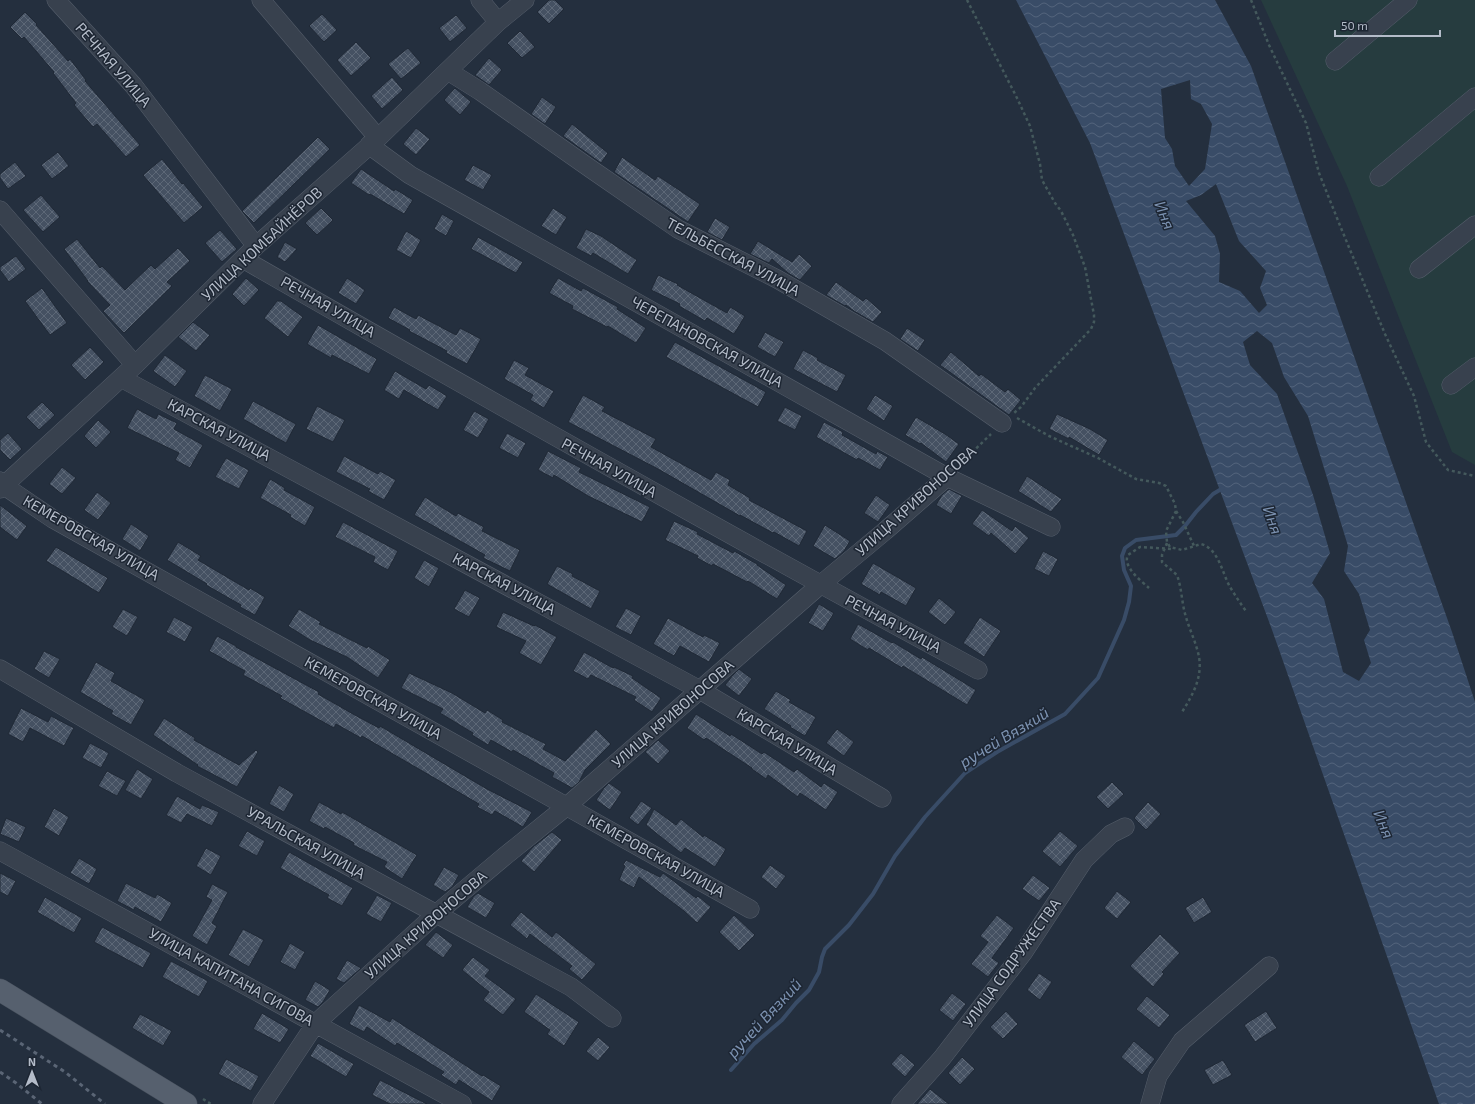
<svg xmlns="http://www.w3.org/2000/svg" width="1475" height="1104" font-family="'Exo 2',sans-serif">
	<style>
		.garden { fill: #263c3f }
		.water { fill: url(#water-waves); fill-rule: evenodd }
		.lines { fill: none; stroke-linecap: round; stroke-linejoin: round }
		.stream { stroke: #394c67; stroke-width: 4 }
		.building { fill: url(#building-cross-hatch); stroke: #1f2835 }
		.minor-casing { stroke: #565f6c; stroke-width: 19 }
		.major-casing { stroke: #414a57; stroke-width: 23 }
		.path { stroke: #44595c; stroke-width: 2.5; stroke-dasharray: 3 3; stroke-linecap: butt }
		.minor { stroke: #38414e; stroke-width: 18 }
		.major { stroke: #56606e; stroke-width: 22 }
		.rail { stroke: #5a6575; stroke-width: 3; stroke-dasharray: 4 4; stroke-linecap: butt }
		.labels { text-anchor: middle; stroke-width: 3; stroke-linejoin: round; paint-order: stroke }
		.street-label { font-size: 15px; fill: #b4bcc9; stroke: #1d2633 }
		.water-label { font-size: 16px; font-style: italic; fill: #7c92b1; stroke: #1d2633 }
	</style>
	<defs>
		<pattern id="water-waves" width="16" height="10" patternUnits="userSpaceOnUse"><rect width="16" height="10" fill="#394c67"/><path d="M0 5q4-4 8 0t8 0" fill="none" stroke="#53647b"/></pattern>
		<pattern id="building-cross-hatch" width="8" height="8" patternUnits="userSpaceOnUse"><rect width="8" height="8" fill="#455162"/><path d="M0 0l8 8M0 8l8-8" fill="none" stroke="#5d6877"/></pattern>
	</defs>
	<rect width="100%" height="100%" fill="#242f3e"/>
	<path class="garden" d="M1261,0h214v465l-23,-13 -105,-266z"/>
	<path class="water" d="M1016,0h199l36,66 201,566 23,70v402h-36l-168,-477 -181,-484zM1190,80l1,19 10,5 11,20 -7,45 -16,17 -14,-20 -3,-17 -7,-11 -4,-49zM1216,184l23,57 27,30 -6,17 7,17 -8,8 -19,-22 -21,-9 1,-28 -5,-18 -29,-35 15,-6zM1257,331l15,12 12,34 24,39 40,130 -4,25 15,23 11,36 -6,10 7,23 -12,18 -16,-9 -19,-73 -12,-16 18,-30 -17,-58 -36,-101 -27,-29 -7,-23z"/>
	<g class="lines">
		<path class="stream" d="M731,1070l23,-26 28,-24 14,-17 13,-13 10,-18 3,-15 3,-8 24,-24 24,-31 22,-38 30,-39 40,-44 32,-21 68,-38 33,-36 26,-58 5,-18 2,-16 -7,-16 -2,-14 3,-8 11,-8 40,-5 9,-9 11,-14 17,-18 10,-6"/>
	</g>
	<path class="building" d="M549,0h6l9,9 -15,15 -12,-12z
		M25,12l12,12 -1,1 32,36 2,-2 16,21 -1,1 55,64 -14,12 -29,-33 -4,3 -19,-22 2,-2 -23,-30 1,-1 -30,-35 -2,2 -12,-12z
		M322,14l15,16 -13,12 -15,-16z
		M456,15l11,13 -17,14 -11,-14z
		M520,31l15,16 -13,11 -15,-15z
		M356,42l15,16 -20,18 -14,-16z
		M408,48l13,15 -20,16 -13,-15z
		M489,58l13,12 -13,15 -14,-10z
		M392,77l11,13 -21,19 -11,-13z
		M455,88l16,14 -11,13 -16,-15z
		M542,97l14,10 -11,17 -14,-10z
		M572,124l36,29 -7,10 -38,-27z
		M416,128l14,11 -14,16 -13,-11z
		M318,137l12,12 -76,74 -12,-12z
		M58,152l11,14 -17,13 -11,-14z
		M622,157l33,23 3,-4 42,28 -12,18 -74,-50z
		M162,159l20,25 1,-1 20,24 -19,16 -41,-48z
		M15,162l11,14 -18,13 -8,-11v-4z
		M473,165l19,10 -9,15 -19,-10z
		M361,169l33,22 1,-2 18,11 -9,14 -34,-20 -1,1 -18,-12z
		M41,195l19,22 -17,15 -20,-22z
		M321,208l12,12 -16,15 -12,-12z
		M553,208l14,9 -11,18 -15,-9z
		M442,214l12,7 -8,15 -12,-7z
		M715,218l15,9 -8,13 -15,-8z
		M586,229l15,7 36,24 -9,14 -35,-21 -2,3 -15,-8z
		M220,230l17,19 -15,13 -17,-19z
		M406,231l15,9 -10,18 -15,-8z
		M478,237l45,25 -7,11 -45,-24z
		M77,239l23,29 2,-2 23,24 26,-25 4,4 23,-21 12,13 -23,21 5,4 -48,47 -21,-22 7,-6 -23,-24h1l-24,-32z
		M758,241l34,21 7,-8 13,12 -12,14 -12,-7 -16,-14 -3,4 -19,-9z
		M285,242l12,7 -12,13 -8,-5z
		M16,256l10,13 -17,13 -9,-12v-3z
		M658,275l20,9 -1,1 50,28 3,-6 15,9 -11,18 -27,-16 -2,3 -26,-15 1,-2 -29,-14z
		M246,278l13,12 -15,16 -12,-12z
		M347,278l18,12 -9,14 -18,-11z
		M558,278l23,13 2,-3 35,19 -1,2 29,19 -10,15 -28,-17 -1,1 -35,-18 1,-3 -24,-13z
		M836,282l27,19 3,-3 16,14 -9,10 -19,-11 -8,-6 -1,1 -19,-11z
		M42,288l25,35 -17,12 -25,-34z
		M277,301h4l22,16 -15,20 -24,-19z
		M394,307l22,12 2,-4 38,20 4,-7 21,11 -14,25 -21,-11 1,-2 -38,-20 1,-1 -22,-12z
		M193,322l17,13 -14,16 -18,-14z
		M318,325l59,34 -8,15 -37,-19 -1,3 -24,-14z
		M907,328l18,12 -7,11 -18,-12z
		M765,332l19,10 -9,15 -18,-10z
		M675,342l91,50 -8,15 -92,-50z
		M90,347l14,15 -19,18 -14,-15z
		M803,350l15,8 -1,2 29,15 -9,17 -44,-23z
		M951,352l28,24 2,-2 24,18 3,-3 13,11 -12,15 -69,-50z
		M165,355l22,16 -12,16 -22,-16z
		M514,360l15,8 -4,7 29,16 -10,17 -14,-8 3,-5 -29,-16z
		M395,371l31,18 3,-4 18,11 -9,14 -34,-20 -5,9 -15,-9z
		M205,375l27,14 -12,22 -26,-15z
		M583,395l22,12 -3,4 54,28 -5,8 60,33 5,-8 14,8 -2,5 22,13 -1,2 58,31 -8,15 -25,-14 -1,1 -33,-18v1l-82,-47 -90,-47z
		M875,395l18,11 -9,15 -18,-12z
		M253,401l43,23 -10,19 -43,-24z
		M42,402l13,13 -16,15 -13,-13z
		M317,406l28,14 -12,22 -27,-13z
		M785,407l17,9 -7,14 -18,-9z
		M137,409l19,10 2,-5 19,9 -3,6 29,16 -13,23 -15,-8 4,-7 -52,-25z
		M474,411l15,8 -11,19 -15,-8z
		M1057,414l33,15 18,11 -9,15 -30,-18v2l-20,-10z
		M916,417l29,17 14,10 -13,18 -25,-19 -1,1 -15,-9z
		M98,420l13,12 -15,16 -12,-12z
		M824,422l19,10 -1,3 34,19 1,-3 11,6 -8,13 -22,-12 -1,2 -41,-23z
		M8,433l14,16 -12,11 -10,-10v-10z
		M507,433l19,10 -8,15 -19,-10z
		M548,451l33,17 -2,4 71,35 -8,15 -54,-26 -34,-21 -1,3 -15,-8z
		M344,456l34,18 2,-3 16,9 -12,20 -16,-9 2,-2 -34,-17z
		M226,458l23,12 -10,19 -24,-12z
		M62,467l14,11 -14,16 -13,-10z
		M1027,476l35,23 -11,13 -33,-21z
		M270,479l15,9 -1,2 31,17 -10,19 -15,-9 1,-2 -31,-17z
		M949,489l13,7 -11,18 -15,-9 6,-10z
		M97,492l14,11 -13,17 -14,-10z
		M876,495l14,10 -12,17 -14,-9z
		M425,497l31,19 2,-3 26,14 -2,4 38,19 -10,21 -27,-13 2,-3 -71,-40z
		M0,505l27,21 -10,14 -17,-13z
		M982,510l30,21 3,-5 14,12 -14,16 -24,-21 -2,3 -17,-12z
		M674,521l24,11 -1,2 36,19 1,-2 23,13v1l29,20 -9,14 -29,-18 -1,1 -34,-18 -1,2 -15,-8 1,-2 -33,-16z
		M343,522l55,29 -10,19 -15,-8 2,-5 -40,-20z
		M131,524l18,12 -9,15 -18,-12z
		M825,525l25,16 -6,10 -9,8 -22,-13z
		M178,542l23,14 -3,4 51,30 1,-2 15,9 -10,18 -15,-8 1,-2 -35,-20 1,-1 -40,-24z
		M56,547l52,31 -9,15 -53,-32z
		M1043,551l15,8 -9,17 -15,-7z
		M424,560l15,8 -10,19 -15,-9z
		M873,563l43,25 -10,18 -25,-14 -1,3 -19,-11z
		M557,566l16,8 -1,2 28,15 -9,18 -44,-25z
		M465,590l15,8 -11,19 -15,-8z
		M939,598l17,14 -11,13 -17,-13z
		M819,604l15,9 -11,18 -15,-8z
		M626,608l15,8 -10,19 -16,-8z
		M123,609l15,8 -11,19 -15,-9z
		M299,609l22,13 -2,2 48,24 1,-2 22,14 -12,18 -31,-21 -37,-17 -22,-14z
		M503,612l31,14 1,-1 22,12 -16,28 -22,-12 7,-12 -30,-14z
		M174,617l19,10 -8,15 -19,-10z
		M980,617l21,14 -17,26 -21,-14z
		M668,618l35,19 1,-2 16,8 -11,19 -29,-16 -6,10 -21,-12z
		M858,624l34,19 1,-1 28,17 1,-2 54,33 -9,15 -64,-39 -1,2 -33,-20 -1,2 -18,-11z
		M217,636l19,10v1l83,45 -1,2 35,20 26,14 1,-2 107,63 45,23 -9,15 -28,-16 -3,4 -15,-8 2,-3 -117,-68 -1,2 -25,-14 -2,4 -54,-30 2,-2 -39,-21 2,-4 -36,-20z
		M44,651l16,8 -11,19 -15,-9z
		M584,652l29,16 1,-1 19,9 -1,2 29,20 -9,14 -18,-12 2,-3 -45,-22 -3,4 -15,-8z
		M96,662l19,11 -4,8 34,19 -14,25 -20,-11 2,-3 -33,-19z
		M739,669l13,10 -13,17 -14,-11 8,-10z
		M409,673l43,20 33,20 2,-3 16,10 -1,2 44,22 -3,5 22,12 31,-32 15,15 -26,26 -6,12 -7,6 -20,-11 2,-4 -41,-23 -1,2 -21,-12 -3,5 -16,-10 1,-2 -33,-20 3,-4 -42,-21z
		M776,691l15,9 -2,2 27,15 -11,19 -15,-9 1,-1 -27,-17z
		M21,708l27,14 3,-6 23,12 -10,18 -34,-18 -7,14 -15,-8z
		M696,714l34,22 1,-2 31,20 2,-2 30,20 3,-3 24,18 3,-4 14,9 -12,18 -26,-17 -2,4 -30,-22 -2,4 -14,-10v-1l-46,-30 -2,2 -17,-12z
		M164,718l31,20 -1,2 45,25 17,-15 2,2 -21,35 -40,-21 1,-1 -45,-30z
		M837,729l17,13 -10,14 -18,-13z
		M658,740l12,11 -12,13 -13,-12z
		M90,743l19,10 -8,15 -19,-10z
		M137,769l16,10 -12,20 -16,-9z
		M107,771l19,10 -9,15 -19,-10z
		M1112,782l12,12 -16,15 -12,-12z
		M609,783l13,9 -12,18 -14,-10 8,-12z
		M279,785l15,9 -10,18 -15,-8z
		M177,796l23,13 2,-4 17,7 -7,14 -25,-12 -6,9 -15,-8z
		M641,801l11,7 -14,17 -9,-7z
		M319,802l22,12 1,-2 75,43 -15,24 -18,-12 3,-5 -34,-17 1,-2 -29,-16 -1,2 -15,-8z
		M1148,802l13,12 -15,16 -12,-12z
		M54,808l15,9 -10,19 -15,-9z
		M654,809l22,16 5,-6 22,18 1,-2 22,14 -11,18 -30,-19 -4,5 -35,-28z
		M6,818l20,9 -7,15 -19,-8z
		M247,831l18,10 -8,15 -19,-10z
		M1060,831l18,15 -18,21 -18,-16z
		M552,832l10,8 -28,32 -13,-11 12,-14z
		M206,848l15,8 -10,19 -15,-9z
		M289,852l64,36 -11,18 -15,-8 2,-3 -49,-27z
		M79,858l18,11 -8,15 -19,-11z
		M626,860l34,17 3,-4 33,25 2,-2 13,11 -14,16 -13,-12 -45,-34 -5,11 -15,-8 6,-14 -2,-1z
		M770,865l16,11 -10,13 -15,-12z
		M444,867l15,8 -7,12 -7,5 -12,-7z
		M0,873l16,8 -8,15 -8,-4z
		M1033,875l17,13 -11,13 -17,-12z
		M126,883l29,15 2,-4 15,9 -11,19 -26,-15 -1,3 -17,-9z
		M212,884l16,8 -16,31 5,3 -10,19 -15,-9 20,-36 -6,-3z
		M1117,891l14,11 -14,17 -13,-11z
		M478,893l17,10 -9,15 -19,-11 7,-11z
		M377,895l15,8 -11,19 -15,-8z
		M45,897l37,21 -8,15 -37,-21z
		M1203,897l9,15 -18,11 -9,-15z
		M521,912l31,25 4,-5 40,32 -14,16 -13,-11 3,-3 -42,-32 -3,5 -17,-14z
		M734,915l21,20 -16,16 -20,-19z
		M997,915l17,13 -22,30 7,5 -11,14 -17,-13 17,-22 -8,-6z
		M102,927l49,26 -8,15 -49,-26z
		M243,929l21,11 -15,27 -21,-12z
		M436,932l17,13 -10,13 -18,-13z
		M1160,934l20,19 -18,19 2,2 -11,13 -23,-21z
		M290,943l15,9 -10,18 -15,-8z
		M473,957l17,13 -5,6 31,23 -13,16 -20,-15 6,-8 -27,-22z
		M347,960l14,8 -17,15 -8,-4z
		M171,961l37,20 -9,16 -37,-20z
		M1039,973l13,9 -12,18 -13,-10z
		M315,981l15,9 -7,12 -5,5 -13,-7z
		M952,993l14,11 -13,17 -14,-11z
		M536,994l43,28 -15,24 -17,-12 3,-4 -26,-18z
		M1147,996l23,19 -11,13 -23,-19z
		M359,1005l31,17 2,-4 90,58 1,-1 18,11 -9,15 -33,-21 -3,5 -15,-10 3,-3 -47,-29 -2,3 -28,-19 -3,5 -15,-8z
		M1006,1011l12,13 -15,15 -13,-12z
		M1266,1011l11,17 -22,14 -11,-17z
		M262,1013l27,16 -9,14 -27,-14z
		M140,1014l32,17 -9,15 -31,-18z
		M598,1037l12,10 -12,14 -12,-10z
		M1134,1041l21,18 -13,16 -21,-18z
		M318,1043l36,21 -8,13 -36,-21z
		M901,1053l14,12 -10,12 -14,-13z
		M962,1057l13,12 -15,16 -12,-12z
		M226,1059l33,17 -8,15 -33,-17z
		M1223,1060l9,15 -19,10 -9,-15z
		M380,1080l47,24h-37l-18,-9z
		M930,1089l19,15h-32z"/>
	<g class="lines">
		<g class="minor-casing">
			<path id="minor" d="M56,0l77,85 123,161
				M261,0l117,138
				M480,0l18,22
				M1335,61l73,-61
				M448,71l32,20 111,78 87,60 99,50 108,62 117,82
				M369,145l41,30 537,302 104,50
				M1379,177l96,-80
				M0,210l135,155
				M243,259c244,140 488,278 735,411
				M1419,269l56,-44
				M121,378l579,312 182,108
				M1451,385l24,-18
				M0,481l3,4 50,34 697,390
				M0,489l135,-124 121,-119 122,-108 120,-116 27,-22
				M0,669l177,104 394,214 41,31
				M0,851l462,253
				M262,1104l54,-81 120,-109 69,-58 62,-50 253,-221 65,-54 62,-54
				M901,1104l41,-46 81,-105 61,-93 27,-26 14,-7
				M1150,1104l8,-28 24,-35 87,-75"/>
		</g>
		<g class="major-casing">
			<path id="major" d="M0,990l186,114"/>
		</g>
		<path class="path" d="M967,0l50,98 13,28 10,38 2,16 13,23 6,8 12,24 12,32 9,48v7l-3,7 -56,59 -14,19 -7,6
			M1251,0l18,45 37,78 13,50 22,55 44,106 29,62 12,46 22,28 27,6
			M1017,418l32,18 49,22 38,21 23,4 7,3 9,18 1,7 -10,20 1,11 3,5 12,3 19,-6c18,5 21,29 29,43 5,8 10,16 16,24
			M959,465l32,-31
			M1176,511l7,11 11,24
			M1167,543l-5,12v7l15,13 1,3c4,13 4,27 8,39 3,11 8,21 11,32 8,24 -3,44 -15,63
			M1149,588c-8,-7 -27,-22 -21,-33l12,-8 32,2
			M203,1099l8,5"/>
		<use href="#minor" class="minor"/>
		<use href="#major" class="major"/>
		<path class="rail" d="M0,1030l65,42 40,32
			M0,1072l16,11 26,21"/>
	</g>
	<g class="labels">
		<g class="street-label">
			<text transform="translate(113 65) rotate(49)" y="5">РЕЧНАЯ УЛИЦА</text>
			<text transform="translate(262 244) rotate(-43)" y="5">УЛИЦА КОМБАЙНЁРОВ</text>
			<text transform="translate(733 257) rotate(28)" y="5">ТЕЛЬБЕССКАЯ УЛИЦА</text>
			<text transform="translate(328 307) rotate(30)" y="5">РЕЧНАЯ УЛИЦА</text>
			<text transform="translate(707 342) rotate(29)" y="5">ЧЕРЕПАНОВСКАЯ УЛИЦА</text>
			<text transform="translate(219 430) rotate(28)" y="5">КАРСКАЯ УЛИЦА</text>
			<text transform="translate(609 468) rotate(29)" y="5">РЕЧНАЯ УЛИЦА</text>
			<text transform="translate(916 501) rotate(-42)" y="5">УЛИЦА КРИВОНОСОВА</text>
			<text transform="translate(91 538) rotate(30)" y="5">КЕМЕРОВСКАЯ УЛИЦА</text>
			<text transform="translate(504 584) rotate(28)" y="5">КАРСКАЯ УЛИЦА</text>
			<text transform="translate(893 624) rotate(28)" y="5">РЕЧНАЯ УЛИЦА</text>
			<text transform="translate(373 698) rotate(29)" y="5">КЕМЕРОВСКАЯ УЛИЦА</text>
			<text transform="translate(673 714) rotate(-41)" y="5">УЛИЦА КРИВОНОСОВА</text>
			<text transform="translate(787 742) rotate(31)" y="5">КАРСКАЯ УЛИЦА</text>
			<text transform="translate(306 843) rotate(29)" y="5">УРАЛЬСКАЯ УЛИЦА</text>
			<text transform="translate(656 856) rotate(29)" y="5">КЕМЕРОВСКАЯ УЛИЦА</text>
			<text transform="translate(426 925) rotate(-41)" y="5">УЛИЦА КРИВОНОСОВА</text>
			<text transform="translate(1012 963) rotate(-54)" y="5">УЛИЦА СОДРУЖЕСТВА</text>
			<text transform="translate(231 977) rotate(29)" y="5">УЛИЦА КАПИТАНА СИГОВА</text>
		</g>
		<g class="water-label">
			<text transform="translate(1165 215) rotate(68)" y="6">Иня</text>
			<text transform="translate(1273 520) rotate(71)" y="6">Иня</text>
			<text transform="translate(1004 737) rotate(-31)" y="6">ручей Вязкий</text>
			<text transform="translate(1384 824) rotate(68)" y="6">Иня</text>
			<text transform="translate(764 1018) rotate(-47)" y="6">ручей Вязкий</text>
		</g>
	</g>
	<g transform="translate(32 1072)" stroke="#1d2633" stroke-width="3" paint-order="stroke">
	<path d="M0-3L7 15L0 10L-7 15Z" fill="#b4bcc9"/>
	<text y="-6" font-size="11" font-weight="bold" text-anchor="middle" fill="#b4bcc9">N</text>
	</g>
	<path d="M1335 30v6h105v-6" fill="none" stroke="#b4bcc9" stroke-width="2"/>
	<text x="1341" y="30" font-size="12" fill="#b4bcc9" stroke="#1d2633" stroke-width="3" paint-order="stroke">50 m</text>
</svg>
